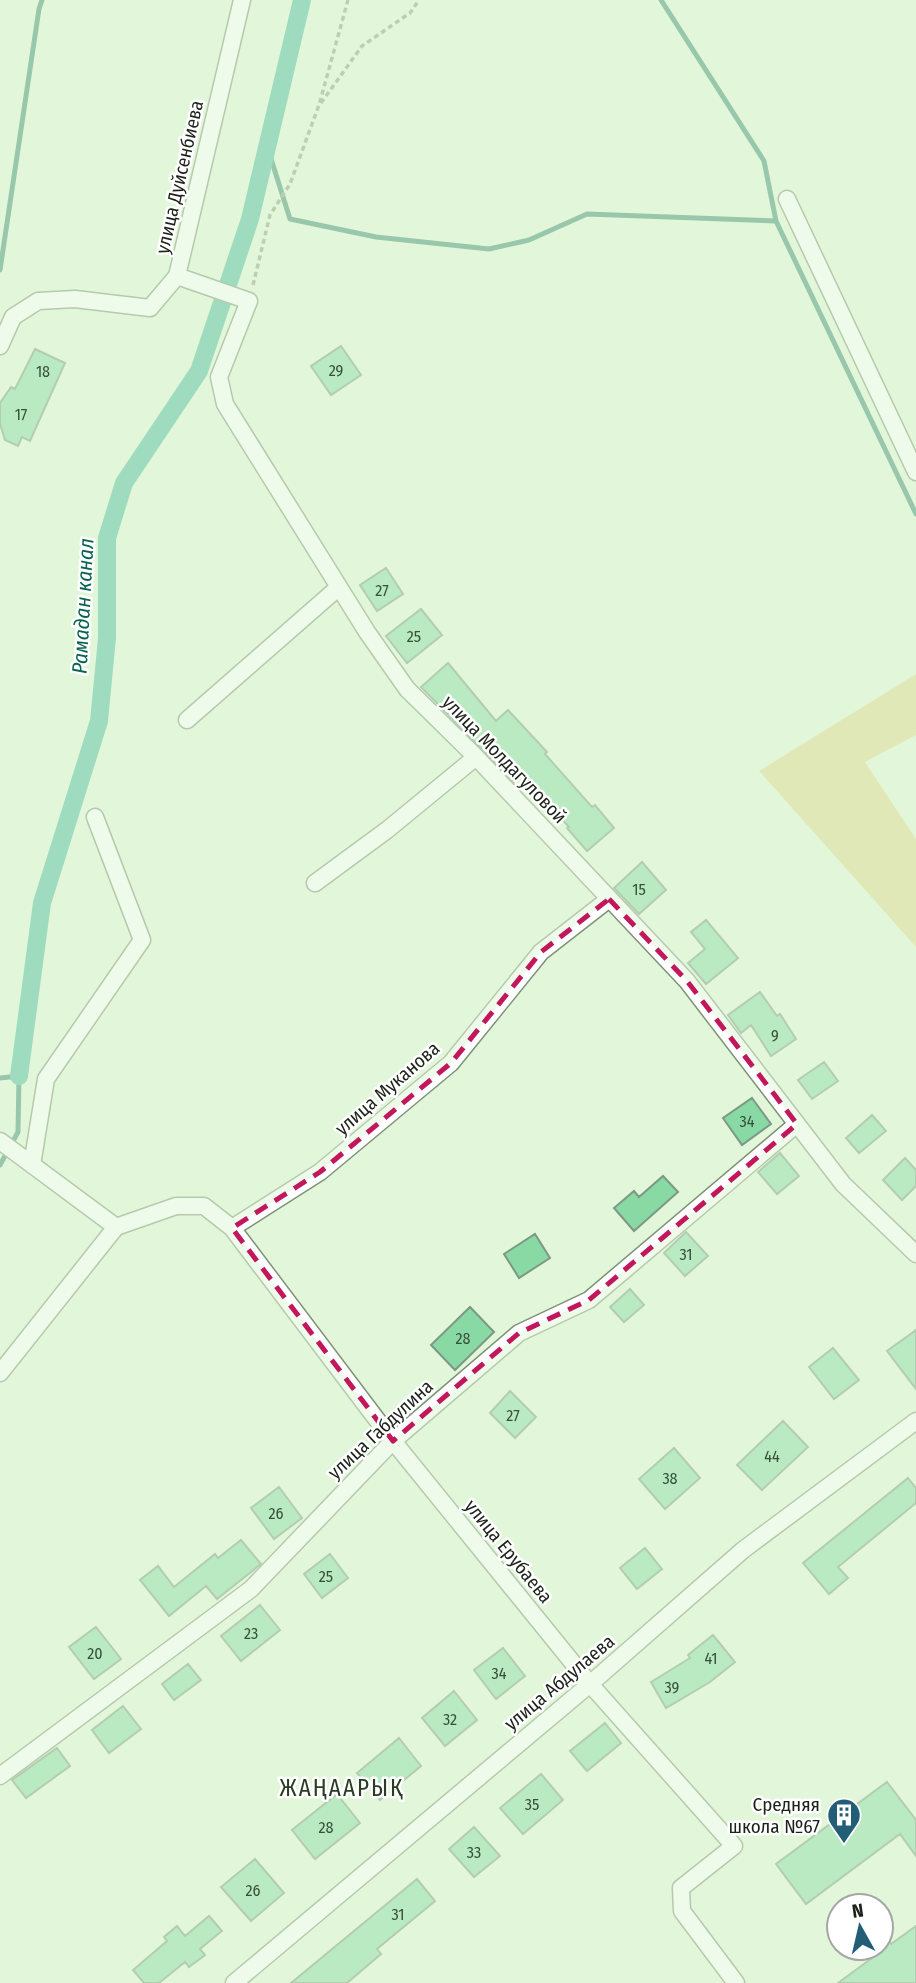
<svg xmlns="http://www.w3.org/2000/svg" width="916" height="1983" font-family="'Fira Sans Condensed',sans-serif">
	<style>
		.green { fill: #e1d691 }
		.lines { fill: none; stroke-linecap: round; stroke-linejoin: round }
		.stream { stroke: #3f8d76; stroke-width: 5 }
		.canal { stroke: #4fbb9f; stroke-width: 18 }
		.building { fill: #89d9a5; stroke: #7b9984; stroke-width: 2 }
		.street-casing { stroke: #7f9277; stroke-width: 19 }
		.path { stroke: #8f9e88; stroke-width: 3.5; stroke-dasharray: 5 3.5; stroke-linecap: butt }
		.street { stroke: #fff; stroke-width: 16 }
		.marked { fill: none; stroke: #c2185b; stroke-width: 5; stroke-dasharray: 14 9; stroke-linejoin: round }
		.labels { text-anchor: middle; stroke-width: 5; stroke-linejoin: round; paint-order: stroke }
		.number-label { font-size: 16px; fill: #36503b }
		.street-label { font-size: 19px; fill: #1b2218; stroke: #fff }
		.poi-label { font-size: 19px; fill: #1b2218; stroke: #fff; text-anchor: end }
		.water-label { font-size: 21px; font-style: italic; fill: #0a6350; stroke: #fff }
		.quarter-label { font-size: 23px; letter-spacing: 2px; fill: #2b3c24; stroke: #fff }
	</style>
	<rect width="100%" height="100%" fill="#e2f7d9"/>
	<path class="green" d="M916,674v61l-51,27 51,77v108l-157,-176z"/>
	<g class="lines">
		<path class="stream" d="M661,0l103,161 12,60
			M267,146l23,73 86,18 113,12 40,-9 58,-26 189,7 140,293
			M0,270l39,-261 3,-9
			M0,1078l19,-2 -1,56 -18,33"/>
		<path class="canal" d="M19,1076l23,-173 57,-182 8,-83v-100l17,-55 75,-112 51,-152 52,-219"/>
	</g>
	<path class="building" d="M341,346l20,29 -30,20 -20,-29z
		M35,349l30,14 -35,78 -8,-4 -4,9 -13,-6 -5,-16v-21l11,-16 4,2z
		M386,568l17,26 -26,17 -17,-26z
		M421,609l21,26 -35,28 -21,-27z
		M448,663l48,58 12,-11 39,42 -2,2 47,53 3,-2 19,23 -27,23 -20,-23 2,-1 -47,-52 -8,7 -93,-95z
		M642,862l24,28 -27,24 -25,-26z
		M706,920l32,38 -32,26 -18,-21 17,-14 -14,-17z
		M760,992l17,24 3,-2 16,25 -25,17 -20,-31 -10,8 -13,-18z
		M824,1062l14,19 -26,18 -14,-19z
		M752,1098l19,26 -29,21 -19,-27z
		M872,1115l14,16 -27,22 -13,-15z
		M780,1153l19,23 -22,18 -19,-22z
		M905,1158l11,12v16l-14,14 -19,-20z
		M663,1176l15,16 -44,39 -20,-23 20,-17 5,6z
		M686,1232l22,24 -23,20 -21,-23z
		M535,1234l15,24 -31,20 -15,-24z
		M630,1289l14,16 -20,17 -14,-15z
		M470,1307l24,25 -39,38 -24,-25z
		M916,1330v59l-29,-38z
		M833,1348l26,32 -25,19 -25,-32z
		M510,1391l26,26 -21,21 -25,-25z
		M783,1421l25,26 -46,43 -25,-25z
		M674,1448l26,30 -35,31 -26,-30z
		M908,1478l8,10v15l-78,64 10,11 -19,16 -26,-31z
		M279,1487l23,31 -28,21 -23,-31z
		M241,1540l20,24 -44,35 -11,-13 -37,30 -29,-36 18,-14 16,21 41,-33 3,4z
		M645,1548l17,21 -25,20 -17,-21z
		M330,1554l18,24 -26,20 -18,-24z
		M260,1605l20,25 -39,31 -20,-25z
		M96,1627l25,32 -27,20 -25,-32z
		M713,1635l22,27 -25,20 -44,26 -15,-26 39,-24 -2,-3z
		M503,1648l22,28 -29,23 -22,-29z
		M188,1664l13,16 -27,20 -12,-16z
		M454,1691l23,29 -32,26 -23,-28z
		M123,1706l18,23 -32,24 -17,-23z
		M605,1723l16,20 -34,28 -17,-20z
		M399,1738l22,28 -41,34 -23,-27z
		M57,1748l13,18 -44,32 -14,-18z
		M541,1774l22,26 -40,34 -23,-26z
		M887,1782l29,38v36l-16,-22 -94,70 -30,-40z
		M337,1794l23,29 -45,36 -23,-29z
		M474,1827l26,29 -26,21 -25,-28z
		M255,1859l29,34 -33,28 -30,-34z
		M417,1879l18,22 -58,48 4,5 -34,29h-56z
		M209,1916l13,15 -22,18 5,6 -16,12 -4,-5 -26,21h-15l-11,-13 34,-29 -3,-4 13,-11 8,10z
		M916,1926v57h-78l38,-28 -5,-7h10v-18l10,14z"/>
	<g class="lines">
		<g class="street-casing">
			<path id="street" d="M787,199l129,273
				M177,276l72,25 -30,76 6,27 142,228 40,57 69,68 211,224 156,203 73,70
				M0,346l13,-29 25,-16 37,-2 75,9 27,-32 65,-276
				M187,720l152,-133
				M315,883l72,-53 89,-73
				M0,1141l116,86 -116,146
				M32,1165l14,-86 96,-139 -47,-123
				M116,1227l60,-21h28l28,22 161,213 197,243 144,162 -53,42 1,23 54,72
				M232,1228l88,-56 131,-109 90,-111 68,-53
				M0,1776l251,-187 142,-148 126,-108 70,-33 208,-176
				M234,1983l356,-299 153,-134 173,-129"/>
		</g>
		<path class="path" d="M321,103l41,-57 48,-33 9,-13
			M253,285l17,-70 20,-31 29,-79 29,-105"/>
		<use href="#street" class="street"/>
	</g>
	<path d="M0 0H916V1983H0ZM609,899l78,82 110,143 -208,176 -70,33 -126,108 -161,-213 88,-56 131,-109 90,-111z" fill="#e2f7d9" fill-opacity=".55" fill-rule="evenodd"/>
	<path class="marked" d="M609,899l78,82 110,143 -208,176 -70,33 -126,108 -161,-213 88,-56 131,-109 90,-111z"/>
	<defs>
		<g id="building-pin" transform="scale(1.75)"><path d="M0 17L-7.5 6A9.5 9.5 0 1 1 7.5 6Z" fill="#225e76" stroke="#fff"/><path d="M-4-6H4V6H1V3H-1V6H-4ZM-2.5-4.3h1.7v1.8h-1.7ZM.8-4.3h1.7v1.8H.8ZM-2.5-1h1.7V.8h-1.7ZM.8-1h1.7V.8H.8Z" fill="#fff"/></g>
	</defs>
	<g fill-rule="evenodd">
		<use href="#building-pin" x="844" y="1815"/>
	</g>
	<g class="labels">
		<g class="number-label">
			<text x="336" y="376">29</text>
			<text x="43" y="377">18</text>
			<text x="21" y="420">17</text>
			<text x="382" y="596">27</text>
			<text x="414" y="642">25</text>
			<text x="639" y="895">15</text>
			<text x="775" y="1041">9</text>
			<text x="747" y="1127">34</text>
			<text x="686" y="1260">31</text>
			<text x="463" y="1344">28</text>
			<text x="513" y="1421">27</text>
			<text x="772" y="1462">44</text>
			<text x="670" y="1484">38</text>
			<text x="276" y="1519">26</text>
			<text x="326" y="1582">25</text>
			<text x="251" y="1639">23</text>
			<text x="95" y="1659">20</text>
			<text x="711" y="1664">41</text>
			<text x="499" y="1679">34</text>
			<text x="672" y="1693">39</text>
			<text x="450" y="1725">32</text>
			<text x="532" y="1810">35</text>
			<text x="326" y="1833">28</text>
			<text x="474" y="1858">33</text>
			<text x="253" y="1896">26</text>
			<text x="398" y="1920">31</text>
		</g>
		<g class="street-label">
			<text transform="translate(179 177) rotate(-77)" y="7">улица Дуйсенбиева</text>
			<text transform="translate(505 759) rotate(46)" y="7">улица Молдагуловой</text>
			<text transform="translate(387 1088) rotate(-41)" y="7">улица Муканова</text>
			<text transform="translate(380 1429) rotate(-43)" y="7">улица Габдулина</text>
			<text transform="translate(509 1551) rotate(51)" y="7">улица Ерубаева</text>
			<text transform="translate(559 1682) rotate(-40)" y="7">улица Абдулаева</text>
		</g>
		<g class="poi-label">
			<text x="820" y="1811">Средняя<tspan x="820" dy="22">школа №67</tspan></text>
		</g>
		<g class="water-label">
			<text transform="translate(83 606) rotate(-87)" y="7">Рамадан канал</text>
		</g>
		<g class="quarter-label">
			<text x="342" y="1796">ЖАҢААРЫҚ</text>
		</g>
	</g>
	<g transform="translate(860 1927) rotate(352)"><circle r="33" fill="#ffffff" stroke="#a4a7a3" stroke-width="2"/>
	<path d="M0-5L12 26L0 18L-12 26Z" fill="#225e76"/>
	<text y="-10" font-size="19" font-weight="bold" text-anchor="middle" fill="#1b2218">N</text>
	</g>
</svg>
